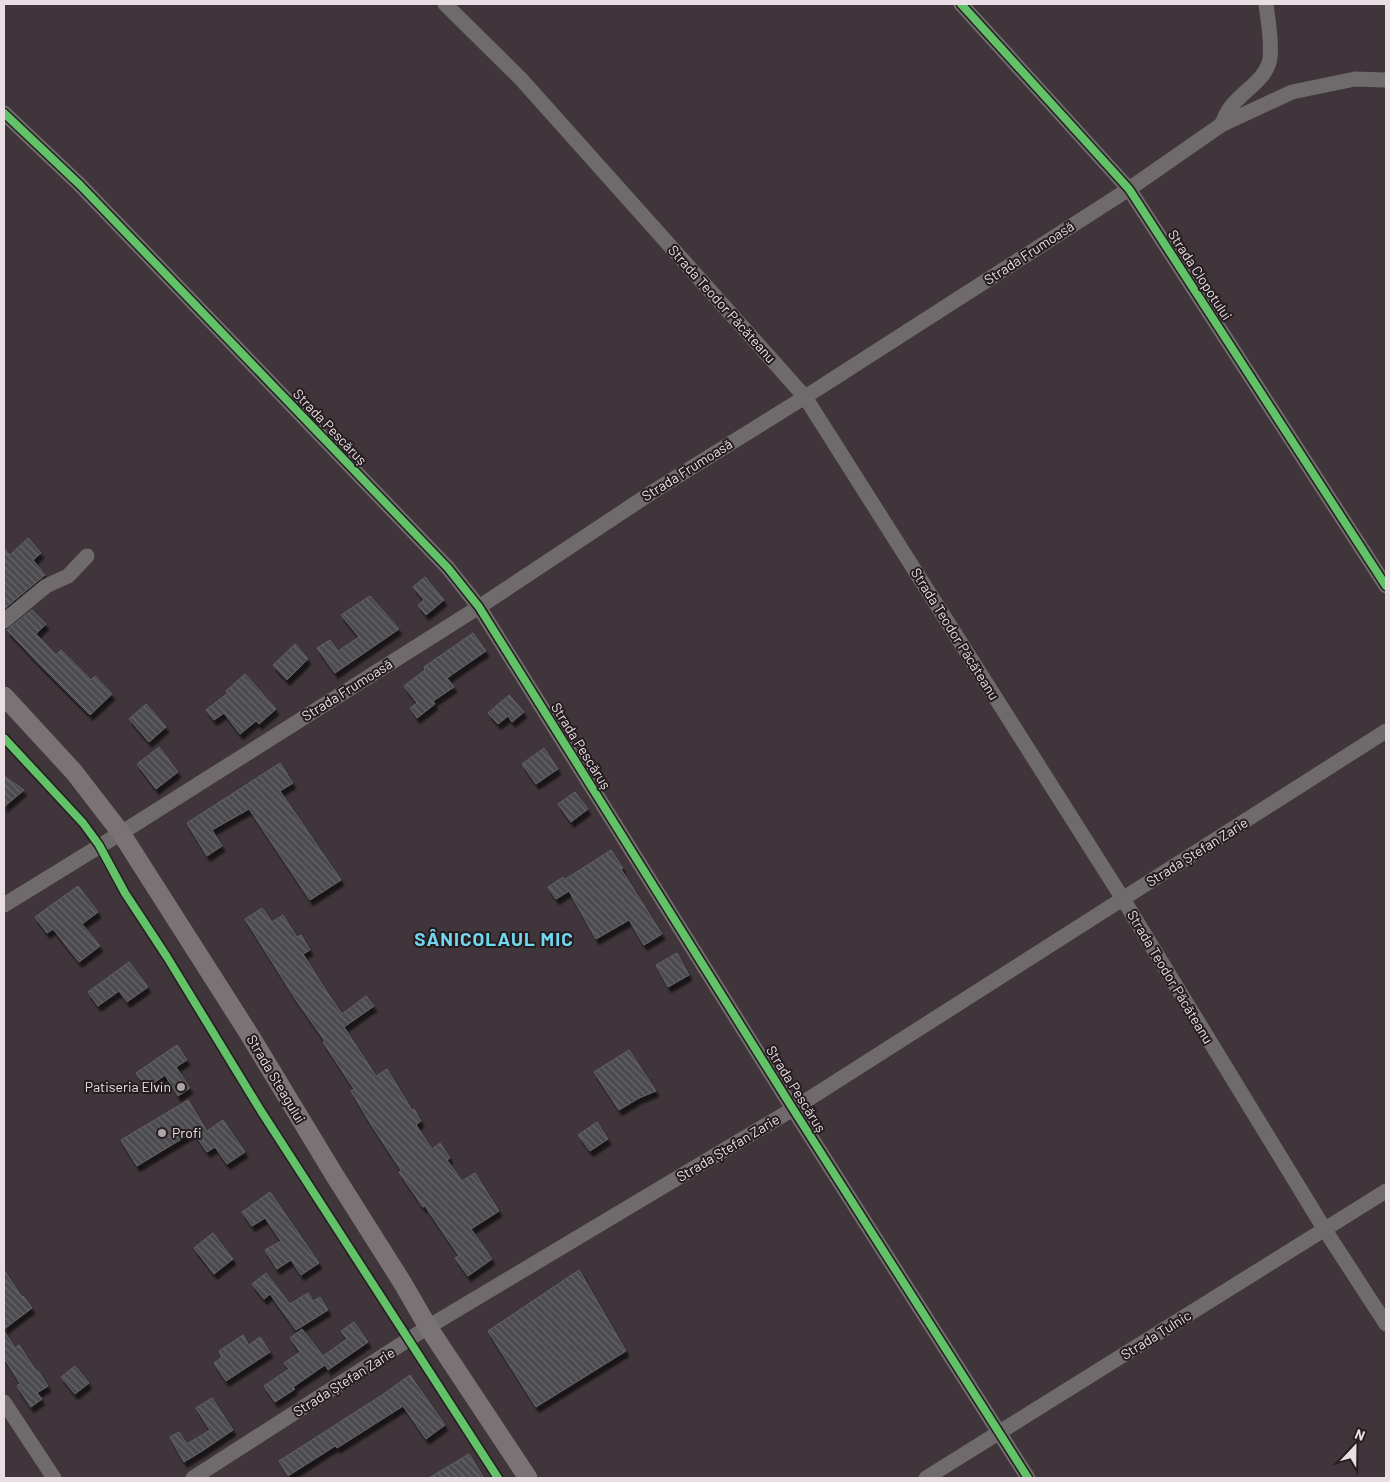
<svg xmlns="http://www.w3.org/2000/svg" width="1390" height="1482" font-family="Barlow,sans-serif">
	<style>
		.building { fill: url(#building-back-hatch); stroke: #626265; filter: url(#shadow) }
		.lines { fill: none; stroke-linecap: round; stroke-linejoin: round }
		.minor { stroke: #6f6b6c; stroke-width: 15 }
		.major { stroke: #7a7376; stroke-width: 19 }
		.cycleway-casing { stroke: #241c1f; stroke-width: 11 }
		.cycleway { stroke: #61c268; stroke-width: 8 }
		.poi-dot { fill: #aea3a8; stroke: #241c1f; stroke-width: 2 }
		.labels { text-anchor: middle; stroke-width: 4; stroke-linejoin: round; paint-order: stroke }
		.street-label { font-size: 14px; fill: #e9dee3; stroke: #241c1f }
		.poi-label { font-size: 14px; fill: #e9dee3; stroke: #241c1f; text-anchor: end }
		.district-label { font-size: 19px; font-weight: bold; letter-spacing: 1px; fill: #71d6ee; stroke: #241c1f }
	</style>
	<defs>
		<pattern id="building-back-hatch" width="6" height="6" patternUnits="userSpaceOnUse" patternTransform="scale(1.25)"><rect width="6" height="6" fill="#4c4c50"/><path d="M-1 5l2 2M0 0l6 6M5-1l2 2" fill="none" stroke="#666569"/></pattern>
		<filter id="shadow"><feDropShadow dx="3" dy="5.5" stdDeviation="1" flood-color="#0009"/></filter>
	</defs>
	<rect width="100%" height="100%" fill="#3f353a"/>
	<path class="building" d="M28,538l13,15 -8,7 12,15 -41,34v-61l6,7z
		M425,577l19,23 -18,15 -8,-10 6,-5 -11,-13z
		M370,596l29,33 -64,44 -18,-25 13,-8 8,11 21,-14 -18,-22z
		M32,610l14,14 -10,10 20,21 5,-5 30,30 4,-4 17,18 -22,21 -47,-47 -36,-38z
		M473,633l13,18 -39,27 7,9 -21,14 2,3 -18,14 -7,-10 7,-5 -13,-17 21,-16 -1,-3z
		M295,644l13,15 -21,21 -14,-15z
		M245,674l31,35 -17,15 -3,-3 -16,13 -16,-21 -10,7 -8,-10 22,-17 -2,-2z
		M509,695l15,17 -12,10 -4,-6 -10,8 -10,-11z
		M146,704l20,23 -17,15 -20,-23z
		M159,747l19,25 -22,17 -19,-25z
		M544,748l14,21 -22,15 -14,-20z
		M280,763l13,20 -13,8 61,89 -31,20 -61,-91 -37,21 10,16 -15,10 -20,-33z
		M4,776l20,14 -20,17z
		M575,792l13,17 -17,13 -13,-18z
		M611,850l12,18 -2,1 41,65 -18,11 -15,-25 -33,19 -27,-48 -13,8 -8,-12 15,-10 1,3z
		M78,886l20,26 -16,12 18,22 -21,16 -26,-33 -6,4 -12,-16z
		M262,908l10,14 11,-7 14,22 4,-2 9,15 -7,4 24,38 15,22 24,-18 8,10 -30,21 32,49 11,-7 25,41 2,-1 7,12 -5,4 16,24 8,-6 10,15 -3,2 15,21 13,-8 24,38 -28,18 21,30 -24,17 -13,-18 4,-2 -34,-50 -2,1 -24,-35 2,-2 -29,-44 -21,-35 3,-2 -31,-47 2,-1 -29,-41 -51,-81z
		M677,953l12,22 -21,12 -12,-22z
		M129,962l19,25 -21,15 -8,-11 -21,15 -10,-14z
		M177,1045l10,15 -11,7 14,21 -12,8 -13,-21 -18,13 -11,-15z
		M629,1050l27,41 -17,7 -20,12 -25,-38z
		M188,1100l19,31 16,-11 22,32 -18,12 -12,-17 -8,5 -14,-20 -56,34 -16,-26z
		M597,1122l11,17 -18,12 -12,-16z
		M270,1192l49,71 -18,12 -10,-15 -14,9 -12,-19 16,-9 -16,-23 -13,8 -10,-14z
		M213,1233l20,26 -19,15 -20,-26z
		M4,1270l18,27 1,-1 9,12 -28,21z
		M579,1270l47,81 -90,56 -48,-76z
		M266,1273l24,31 18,-11 5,8 7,-4 8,13 -32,20 -26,-36 -6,5 -12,-15z
		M354,1322l14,20 -40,28 -3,-5 -32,22 2,2 -20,13 -11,-16 25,-17 -5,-6 16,-11 -10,-14 12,-9 21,27 24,-17 -6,-8z
		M4,1331l11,17 4,-3 18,27 1,-1 10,15 -11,7 5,6 -11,8 -14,-21 3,-3 -16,-25z
		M243,1335l6,10 11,-8 10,15 -44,29 -12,-18 8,-6 -3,-6z
		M75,1366l14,17 -14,11 -14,-17z
		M410,1375l35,50 -19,14 -23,-33 -66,42 -2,-2 -47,30 -9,-15 103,-66z
		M212,1398l21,32 -31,21 -18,11 -14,-25 9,-5 8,12 23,-14 -14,-22z
		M469,1454l15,24h-55z"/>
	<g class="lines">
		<path class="minor" d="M445,4l76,75 284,318 318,502 202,331 61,94
			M961,4l168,185 257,397
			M4,113l76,72 223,232 145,151 31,39 314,502 235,369
			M1221,125c3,-5 5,-12 9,-17 12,-17 37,-28 40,-50 2,-18 -2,-37 -4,-54
			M4,621l42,-35 22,-10 19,-20
			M4,905l117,-72 358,-226 175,-116 151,-94 324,-208 92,-64 71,-33 63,-13 31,1
			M4,1402l50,76
			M193,1478l235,-151 365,-218 593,-378
			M926,1478l460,-287"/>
		<path class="major" d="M4,696l70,76 47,61 128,201 86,142 67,106 26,45 100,151"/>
		<g class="cycleway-casing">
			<path id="cycleway" d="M961,4l168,185 257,397
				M4,113l76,72 223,232 145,151 31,39 314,502 235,369
				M4,738l79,85 16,22 26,48 42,64 94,154 237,367"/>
		</g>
		<use href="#cycleway" class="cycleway"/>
	</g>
	<g class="poi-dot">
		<circle cx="181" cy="1087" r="5"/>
		<circle cx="162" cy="1133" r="5"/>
	</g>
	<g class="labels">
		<g class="street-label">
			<text transform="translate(1029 253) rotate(-33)" y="5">Strada Frumoasă</text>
			<text transform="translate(1200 275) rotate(57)" y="5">Strada Clopotului</text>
			<text transform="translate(722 304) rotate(48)" y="5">Strada Teodor Păcăteanu</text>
			<text transform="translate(330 427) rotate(46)" y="5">Strada Pescăruș</text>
			<text transform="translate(687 470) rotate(-32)" y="5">Strada Frumoasă</text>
			<text transform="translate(955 634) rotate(58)" y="5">Strada Teodor Păcăteanu</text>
			<text transform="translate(347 690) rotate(-32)" y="5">Strada Frumoasă</text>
			<text transform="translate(581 746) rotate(58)" y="5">Strada Pescăruș</text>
			<text transform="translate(1197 852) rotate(-32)" y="5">Strada Ștefan Zarie</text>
			<text transform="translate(1170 977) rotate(59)" y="5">Strada Teodor Păcăteanu</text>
			<text transform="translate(276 1079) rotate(59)" y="5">Strada Steagului</text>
			<text transform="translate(796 1089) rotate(58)" y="5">Strada Pescăruș</text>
			<text transform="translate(728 1148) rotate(-31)" y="5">Strada Ștefan Zarie</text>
			<text transform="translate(1156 1335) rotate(-32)" y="5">Strada Tulnic</text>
			<text transform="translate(344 1382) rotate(-32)" y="5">Strada Ștefan Zarie</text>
		</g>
		<g class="poi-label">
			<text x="171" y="1092">Patiseria Elvin</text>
			<text x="172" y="1138" text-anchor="start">Profi</text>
		</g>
		<g class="district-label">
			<text x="494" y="946">SÂNICOLAUL MIC</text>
		</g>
	</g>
	<rect width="1390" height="1482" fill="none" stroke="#e9dee3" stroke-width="10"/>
	<g transform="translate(1355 1447) rotate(22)" stroke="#241c1f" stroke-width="4" paint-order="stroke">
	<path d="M0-4L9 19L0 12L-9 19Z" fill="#e9dee3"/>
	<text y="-8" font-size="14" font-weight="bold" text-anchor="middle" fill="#e9dee3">N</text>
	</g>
</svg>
